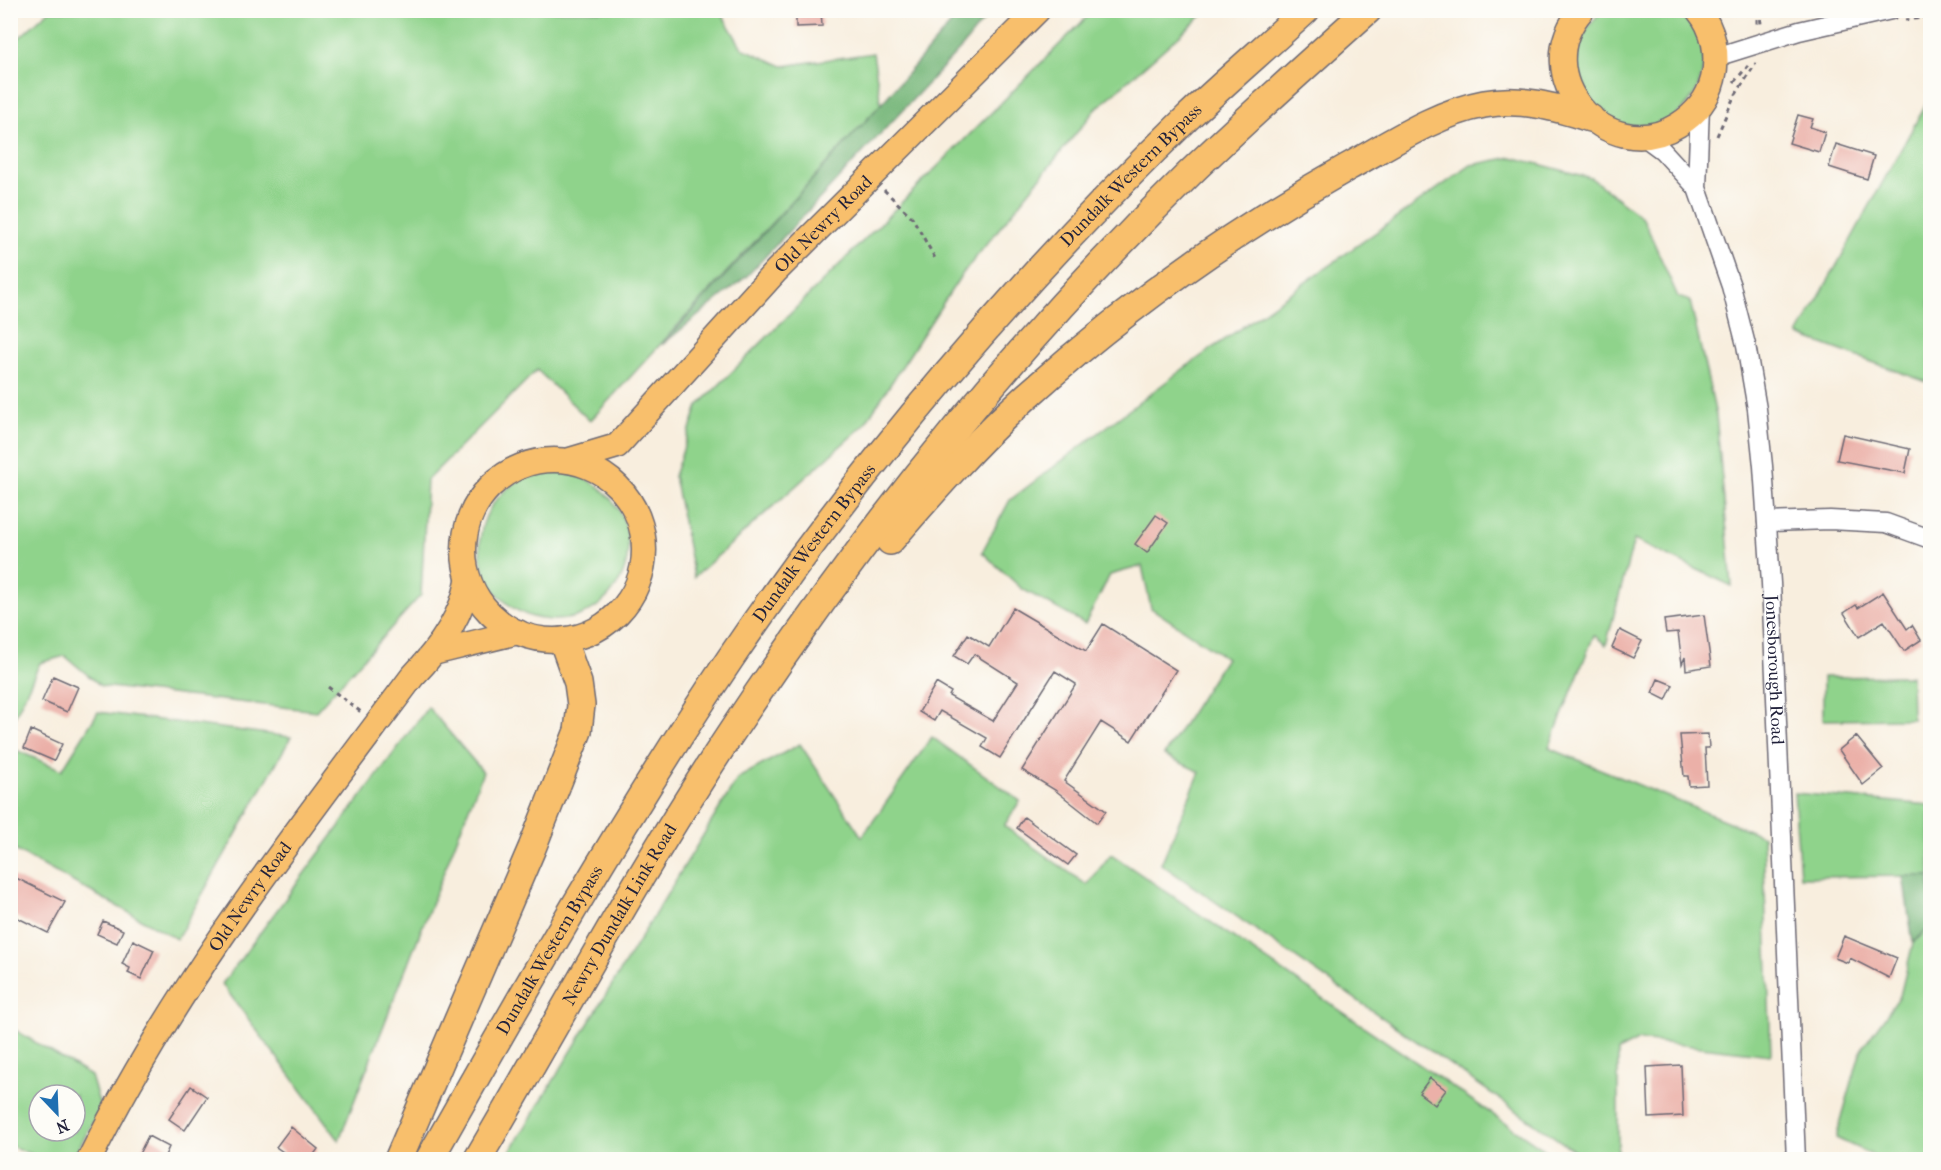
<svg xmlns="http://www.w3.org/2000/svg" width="1941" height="1170" font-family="'IM FELL French Canon',serif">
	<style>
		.green { fill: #8fd38b; stroke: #587a63; stroke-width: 1.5; fill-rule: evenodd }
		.forest { fill: #73b577; stroke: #4a6c59; stroke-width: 1.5 }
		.building { fill: #ebb0a8 }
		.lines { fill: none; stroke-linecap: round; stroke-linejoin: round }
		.minor-casing { stroke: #6d6974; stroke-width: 21 }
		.major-casing { stroke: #6d6974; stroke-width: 27 }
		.highway-casing { stroke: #6d6974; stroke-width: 30 }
		.path { stroke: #6d6974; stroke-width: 3; stroke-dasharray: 4.5 4.5; stroke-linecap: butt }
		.minor { stroke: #fff; stroke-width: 18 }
		.major { stroke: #f8bf6c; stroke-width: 24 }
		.highway { stroke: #f8bf6c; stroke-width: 27 }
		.labels { text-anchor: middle; stroke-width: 4.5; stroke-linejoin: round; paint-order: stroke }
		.street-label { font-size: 18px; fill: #22223b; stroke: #fdfcf7 }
	</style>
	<rect width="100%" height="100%" fill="#fdfcf7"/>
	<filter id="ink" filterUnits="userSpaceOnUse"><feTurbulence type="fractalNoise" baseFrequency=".0167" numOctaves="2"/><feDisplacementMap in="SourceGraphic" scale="12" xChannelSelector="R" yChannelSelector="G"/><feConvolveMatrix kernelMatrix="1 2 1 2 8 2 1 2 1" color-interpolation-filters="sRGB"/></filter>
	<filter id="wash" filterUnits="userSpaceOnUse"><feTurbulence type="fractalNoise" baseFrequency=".008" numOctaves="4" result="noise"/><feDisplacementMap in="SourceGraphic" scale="24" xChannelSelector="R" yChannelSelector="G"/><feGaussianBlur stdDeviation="1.35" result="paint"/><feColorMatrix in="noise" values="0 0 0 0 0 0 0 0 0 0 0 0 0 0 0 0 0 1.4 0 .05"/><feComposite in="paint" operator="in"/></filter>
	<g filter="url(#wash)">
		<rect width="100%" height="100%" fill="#f8eede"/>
		<path class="green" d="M49,11h671l22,37 41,18 90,-13 8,51 -291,317 -53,-51 -110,110 -6,115 -105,116 -215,-25 -36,-30 -25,7 -29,62v-680z
			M1093,11h114l-112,99 -135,167 -96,148 -170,152 -20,-101 24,-70z
			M1602,11h75c18,12 29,33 26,55 -1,18 -8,31 -21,44 -56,54 -150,-31 -80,-99z
			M1930,97v280l-3,5 -129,-47z
			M1512,157l79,21 52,40 35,79 12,4 26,114 16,171 -98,-46 -28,105 -12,-10 -45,113 214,88 8,219 -132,-15 -21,11v108h-32l-425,-295 39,-92 -36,-17 62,-97 -75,-50 -9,-42 -32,9 -25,49 -63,-35 -40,-37 28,-52 173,-131 288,-204z
			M480 546a74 74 0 1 1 148 0a74 74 0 1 1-148 0Z
			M1911,676l1,43 -89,1v-43z
			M428,707l55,65 -144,368 -117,-156z
			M98,712l193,25 -114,202 -166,-91v-100l51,22z
			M932,737l88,64 -16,25 83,59 24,-31 447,305 -1053,1 233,-382 62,-34 62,93z
			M1794,793l136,12v71l-130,1z
			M1930,927v232h-49l-45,-21 25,-88 39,-54 13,-53z
			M10,1027l81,49 10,33 -29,50h-29l-32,-13zM39,1095h36v36h-36z"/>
		<path class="forest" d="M962,11h29l-28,35 -216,230 -85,69 219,-241z
			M1903,876h27v51l-17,16z"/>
		<g id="blocks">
			<path class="building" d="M796,10h25l1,16 -26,1z
				M1798,115l15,4 -3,8 15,5 -6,20 -30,-9z
				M1836,144l38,12 -7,23 -38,-12z
				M1843,434l67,15 -5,24 -68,-13z
				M1156,515l12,8 -21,30 -12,-9z
				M1883,592l24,37 5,-4 9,15 -17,11 -20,-30 -25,16 -15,-24 12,-8 2,3z
				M1013,608l73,43 17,-27 73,46 -45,71 -30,-19 -37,59 42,30 -9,12 -42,-33 -33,-20 54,-86 -21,-13 -55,87 -18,-11 5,-9 -47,-27 -6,10 -15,-9 17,-29 15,9 -2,4 44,25 25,-39 -44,-28 -7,10 -13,-8 14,-22 21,13z
				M1704,615l7,51 -25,4 -1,-13 -3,7 -4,-32 -12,1 -2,-13z
				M1620,630l22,11 -9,17 -21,-10z
				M53,676l25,11 -11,25 -25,-11z
				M1658,679l15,6 -7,15 -14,-7z
				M31,730l31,14 -8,17 -30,-13z
				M1708,734l1,14h-4l2,37 -18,1 -1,-10h-4l-4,-41z
				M1856,736l27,33 -20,16 -24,-35z
				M1024,817l52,38 -8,10 -51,-37z
				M10,875l55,27 -17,31 -38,-19z
				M103,921l20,9 -6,13 -20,-9z
				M1844,936l53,22 -8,20 -39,-20 -2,5 -13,-5z
				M133,940l21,10 -13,29 -13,-6 2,-5 -8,-4z
				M1681,1065l2,51 -34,2 -2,-51z
				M1430,1078l16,12 -11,15 -16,-12z
				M191,1086l16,11 -22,33 -16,-11z
				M291,1127l27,22 -8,11h-32l5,-8 -7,-5z
				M148,1136l21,11 -6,13h-27z"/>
		</g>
	</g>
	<g filter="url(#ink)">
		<use href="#blocks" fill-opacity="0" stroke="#6d6974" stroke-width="1.5"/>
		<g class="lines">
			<g class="minor-casing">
				<g id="minor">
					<path d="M1716,57l83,-26 92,-21"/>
					<path id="s1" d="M1700,106l-3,82 34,98 15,59 11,64 6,57 8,117 25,577"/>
					<path d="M1643,136l19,14 35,38"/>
					<path d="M1767,522l63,-2 56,3 44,16"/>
				</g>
			</g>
			<g class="major-casing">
				<g id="major">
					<path d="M1582,10c-57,65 24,159 96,115 18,-11 30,-26 35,-46 6,-24 1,-50 -15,-69"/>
					<circle cx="554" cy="550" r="90"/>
					<path id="s2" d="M570,460l47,-14 159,-175 262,-261"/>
					<path d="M437,652l81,-20"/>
					<path id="s3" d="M89,1160c86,-175 207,-328 323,-483 25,-26 50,-59 56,-96"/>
				</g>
			</g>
			<g class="highway-casing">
				<g id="highway">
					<path d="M890,541c43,-50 88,-101 137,-145 98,-88 207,-165 321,-229 42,-23 88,-54 136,-63 37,-7 71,3 106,14"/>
					<path d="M398,1160l134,-312 46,-117 3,-26 -3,-22 -15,-42"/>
					<path id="s4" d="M429,1160c96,-170 192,-339 301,-501 130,-192 290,-380 457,-541 39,-37 80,-72 119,-108"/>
					<path id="s5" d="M477,1160c85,-144 163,-291 256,-430 132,-199 285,-389 456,-556 58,-56 119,-110 179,-164"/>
				</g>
			</g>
			<path class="path" d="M1757,10v16
				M1760,10l1,15
				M1905,20l25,-3
				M1734,82l14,-16
				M1717,136l16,-37 23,-36
				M884,190l28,27 24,43
				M328,687l33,25"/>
			<use href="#minor" class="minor"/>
			<use href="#major" class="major"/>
			<use href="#highway" class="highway"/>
		</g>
	</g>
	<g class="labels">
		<g class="street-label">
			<text dy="6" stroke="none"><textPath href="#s4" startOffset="1214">Dundalk Western Bypass</textPath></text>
			<text dy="6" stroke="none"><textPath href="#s2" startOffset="352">Old Newry Road</textPath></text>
			<text dy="6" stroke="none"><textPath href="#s4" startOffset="728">Dundalk Western Bypass</textPath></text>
			<text dy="6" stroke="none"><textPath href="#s1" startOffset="573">Jonesborough Road</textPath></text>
			<text dy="6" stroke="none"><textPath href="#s3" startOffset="309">Old Newry Road</textPath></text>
			<text dy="6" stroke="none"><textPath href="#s5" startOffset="284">Newry Dundalk Link Road</textPath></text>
			<text dy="6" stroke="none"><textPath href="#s4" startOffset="242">Dundalk Western Bypass</textPath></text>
		</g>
	</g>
	<rect width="1941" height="1170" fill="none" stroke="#fdfcf7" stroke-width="36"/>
	<g transform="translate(57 1113) rotate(157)"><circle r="28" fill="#fdfcf7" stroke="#a5a5ac" stroke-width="1.5"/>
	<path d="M0-4.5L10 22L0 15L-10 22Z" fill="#1f6fb2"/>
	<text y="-9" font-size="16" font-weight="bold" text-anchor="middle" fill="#22223b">N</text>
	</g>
</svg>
